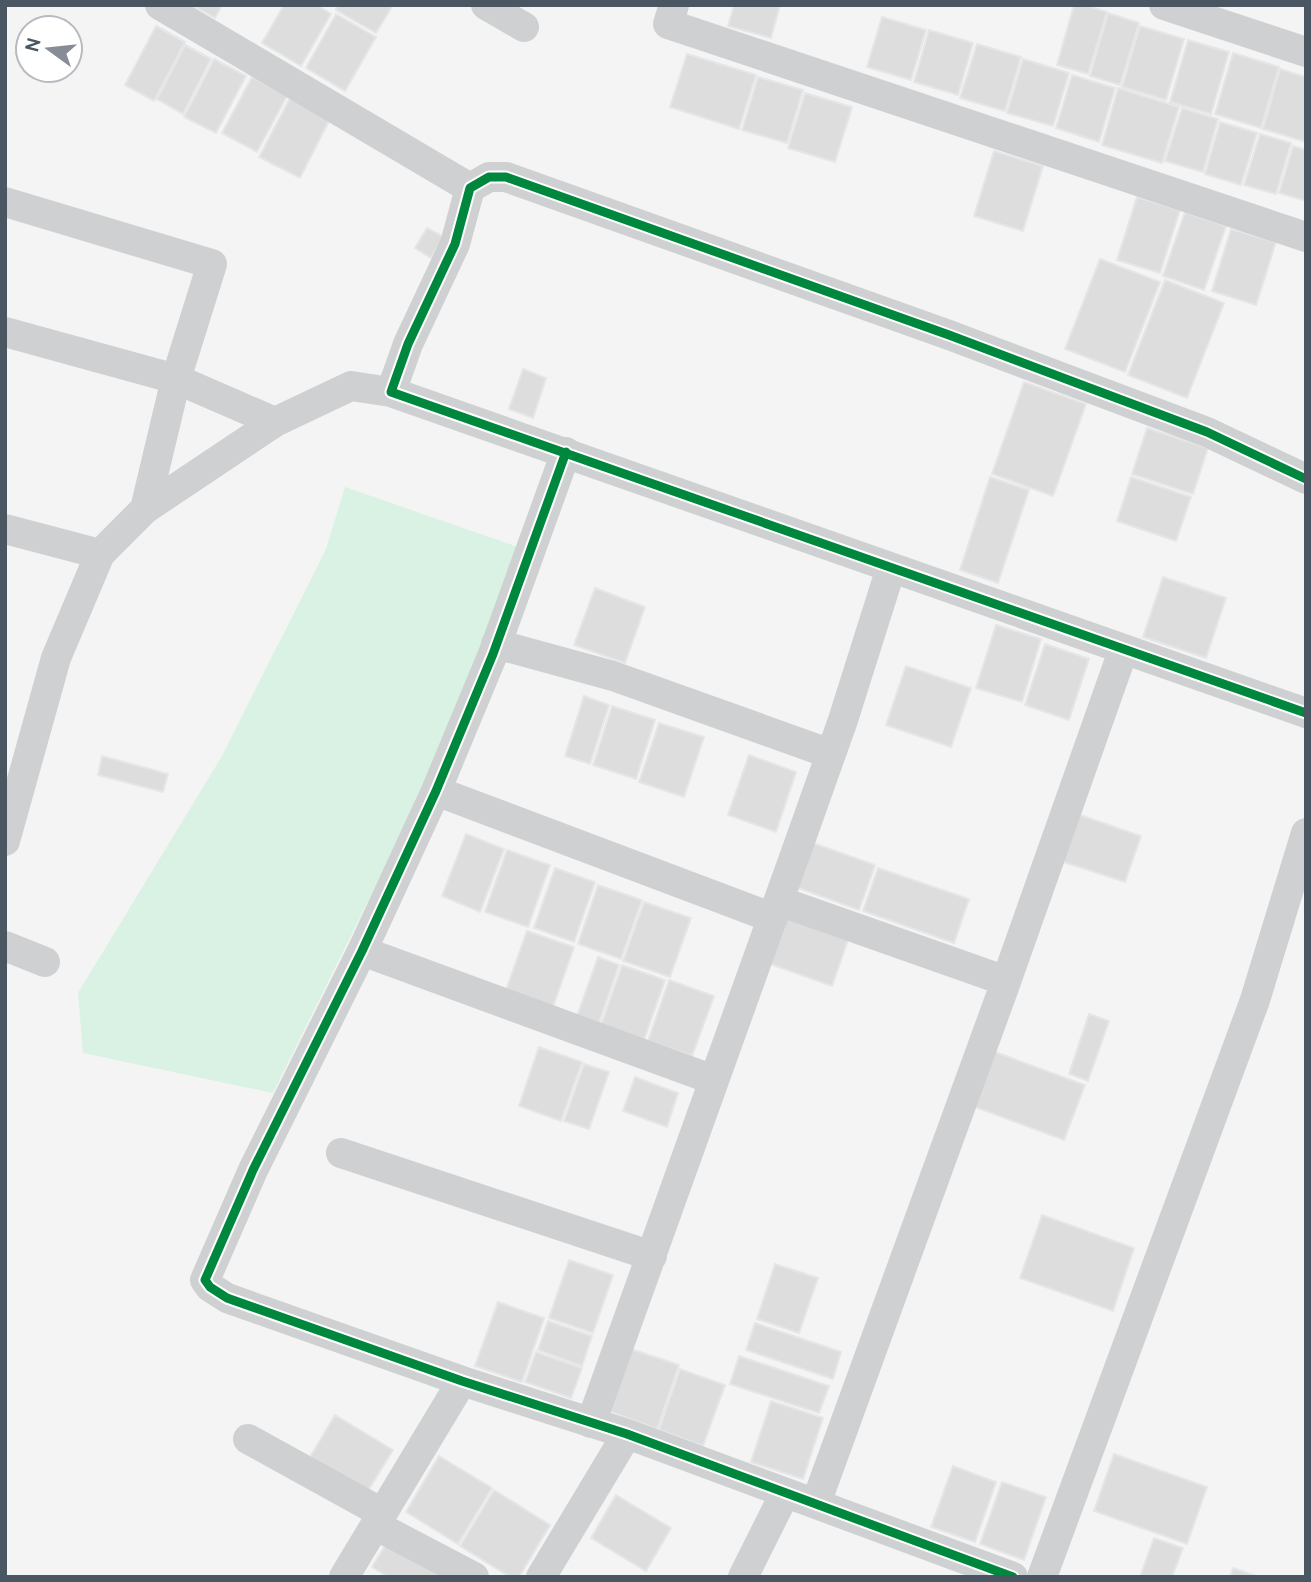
<svg xmlns="http://www.w3.org/2000/svg" width="1311" height="1582" font-family="Cabin,sans-serif">
	<style>
		.green { fill: #d9f2e3 }
		.building { fill: #ddddde; stroke: #e5e6e7; stroke-width: 2 }
		.lines { fill: none; stroke-linecap: round; stroke-linejoin: round }
		.minor { stroke: #ced0d2; stroke-width: 30 }
		.cycleway-casing { stroke: #fff; stroke-width: 13 }
		.cycleway { stroke: #00873e; stroke-width: 9 }
	</style>
	<rect width="100%" height="100%" fill="#f4f4f4"/>
	<path class="green" d="M345,487l173,60 -75,203 -170,343 -190,-40 -5,-60 144,-237 104,-207z"/>
	<path class="building" d="M192,5h30l-7,13z
		M284,5h33l14,9 -30,52 -39,-23z
		M338,5h55l-17,28 -40,-23z
		M734,5h46l-9,33 -43,-12z
		M1074,5h11l22,7 -19,62 -31,-9z
		M1108,13l31,10 -19,62 -30,-9z
		M336,14l40,23 -31,54 -39,-23z
		M882,17l44,13 -15,50 -44,-13z
		M156,26l29,16 -31,59 -29,-16z
		M1140,26l44,13 -18,61 -44,-13z
		M929,30l44,13 -15,52 -44,-13z
		M1188,40l41,12 -18,62 -41,-12z
		M977,44l44,13 -16,54 -45,-13z
		M185,45l26,14 -28,55 -26,-15z
		M1233,53l46,14 -18,61 -46,-14z
		M687,54l69,21 -17,54 -69,-22z
		M214,59l32,17 -30,57 -32,-16z
		M1023,59l46,14 -16,53 -46,-13z
		M1280,69l26,8v65l-43,-13z
		M1072,75l43,13 -16,54 -43,-14z
		M252,77l35,19 -30,56 -35,-19z
		M758,77l45,13 -16,53 -45,-13z
		M1118,88l61,19 -17,56 -60,-18z
		M805,93l47,14 -17,55 -47,-14z
		M290,98l40,21 -30,59 -41,-21z
		M1182,108l36,11 -15,53 -38,-11z
		M1220,122l37,11 -16,52 -36,-11z
		M1260,134l31,9 -15,51 -32,-9z
		M1293,146l13,4v51l-27,-8z
		M994,151l49,15 -20,65 -49,-15z
		M1137,197l43,13 -20,63 -43,-13z
		M1185,212l41,14 -22,64 -41,-14z
		M427,228l17,9 -13,21 -16,-10z
		M1231,229l45,13 -20,63 -44,-14z
		M1100,259l60,23 -35,90 -60,-23z
		M1165,280l59,23 -37,95 -59,-23z
		M523,369l23,9 -13,40 -24,-9z
		M1024,382l62,22 -33,92 -61,-22z
		M1147,428l61,20 -15,46 -61,-20z
		M990,477l39,13 -31,93 -38,-13z
		M1131,477l60,20 -15,44 -59,-20z
		M1163,577l63,21 -20,60 -63,-21z
		M595,588l50,19 -20,56 -51,-18z
		M996,625l45,14 -19,63 -46,-14z
		M1045,644l44,15 -20,61 -44,-15z
		M906,666l65,22 -20,59 -65,-22z
		M584,696l25,9 -19,59 -25,-8z
		M612,706l43,14 -19,59 -43,-14z
		M659,723l45,14 -20,60 -45,-15z
		M749,755l47,17 -20,60 -48,-17z
		M102,756l66,18 -5,18 -65,-17z
		M1077,814l64,22 -16,46 -64,-21z
		M466,834l38,15 -24,63 -38,-16z
		M813,843l62,22 -16,45 -61,-22z
		M507,850l43,15 -22,62 -43,-15z
		M555,868l40,14 -21,60 -40,-14z
		M878,868l91,31 -15,44 -91,-32z
		M598,885l44,15 -21,59 -43,-15z
		M644,902l47,16 -21,59 -47,-16z
		M786,918l62,22 -16,46 -62,-22z
		M527,931l47,16 -21,60 -47,-17z
		M598,957l21,8 -20,58 -22,-7z
		M622,965l43,15 -21,60 -43,-15z
		M669,980l45,16 -22,60 -44,-15z
		M1089,1014l20,7 -21,60 -19,-7z
		M539,1047l43,15 -21,59 -42,-15z
		M995,1052l90,33 -21,55 -89,-33z
		M584,1064l25,8 -20,57 -25,-8z
		M635,1077l43,16 -11,34 -44,-16z
		M1042,1215l92,33 -21,63 -93,-33z
		M569,1260l44,15 -20,58 -44,-15z
		M775,1264l43,14 -19,55 -42,-14z
		M498,1302l46,16 -22,64 -47,-16z
		M548,1321l44,15 -10,30 -44,-16z
		M755,1323l86,29 -8,27 -87,-29z
		M631,1349l48,16 -22,64 -48,-18z
		M536,1352l46,16 -11,30 -46,-16z
		M739,1356l90,30 -10,27 -89,-29z
		M680,1369l45,16 -22,61 -44,-16z
		M771,1401l52,17 -20,61 -52,-17z
		M335,1415l58,35 -27,44 -57,-35z
		M1114,1454l93,33 -20,57 -93,-33z
		M439,1456l53,32 -34,56 -52,-32z
		M953,1466l43,16 -21,60 -44,-15z
		M1002,1482l44,15 -22,63 -44,-16z
		M494,1490l56,35 -31,52h-9l-50,-31z
		M616,1495l55,33 -25,43 -55,-33z
		M1154,1538l29,10 -11,29h-32z
		M388,1541l54,36h-54l-16,-10z
		M1233,1568l26,9h-29z"/>
	<g class="lines">
		<path class="minor" d="M160,5l310,183
			M486,5l38,22
			M674,5l-6,19 638,213
			M1164,5l142,47
			M5,202l207,62 -36,115 99,43
			M5,332l171,47 -31,130
			M566,452l-73,202 -57,137 -74,160 -109,219 -48,110 5,7 17,11 235,83 165,53 386,143
			M1306,479l-99,-47 -258,-97 -443,-158h-17l-19,11 -15,56 -47,100 -17,48 915,321
			M5,529l95,25
			M496,644l117,32 218,78
			M436,791l337,127
			M5,841l51,-183 44,-104 45,-45 130,-87 76,-36 40,6
			M779,901l227,80
			M5,946l40,16
			M362,951l352,129
			M341,1153l311,103
			M591,1423l204,-568 48,-135 48,-152
			M248,1439l134,74
			M816,1503l187,-513 120,-339
			M375,1525l99,52
			M344,1577l118,-196
			M541,1577l86,-143
			M743,1577l42,-84
			M1042,1577l213,-577 51,-167"/>
		<g class="cycleway-casing">
			<path id="cycleway" d="M566,452l-73,202 -57,137 -74,160 -109,219 -48,110 5,7 17,11 235,83 165,53 386,143
				M1306,479l-99,-47 -258,-97 -443,-158h-17l-19,11 -15,56 -47,100 -17,48 915,321"/>
		</g>
		<use href="#cycleway" class="cycleway"/>
	</g>
	<rect width="1311" height="1582" fill="none" stroke="#4a5661" stroke-width="14"/>
	<g transform="translate(49 49) rotate(285)"><circle r="33" fill="#ffffff" stroke="#b7bbc0" stroke-width="2"/>
	<path d="M0-5L12 26L0 18L-12 26Z" fill="#868d94"/>
	<text y="-10" font-size="19" font-weight="bold" text-anchor="middle" fill="#4a5661">N</text>
	</g>
</svg>
